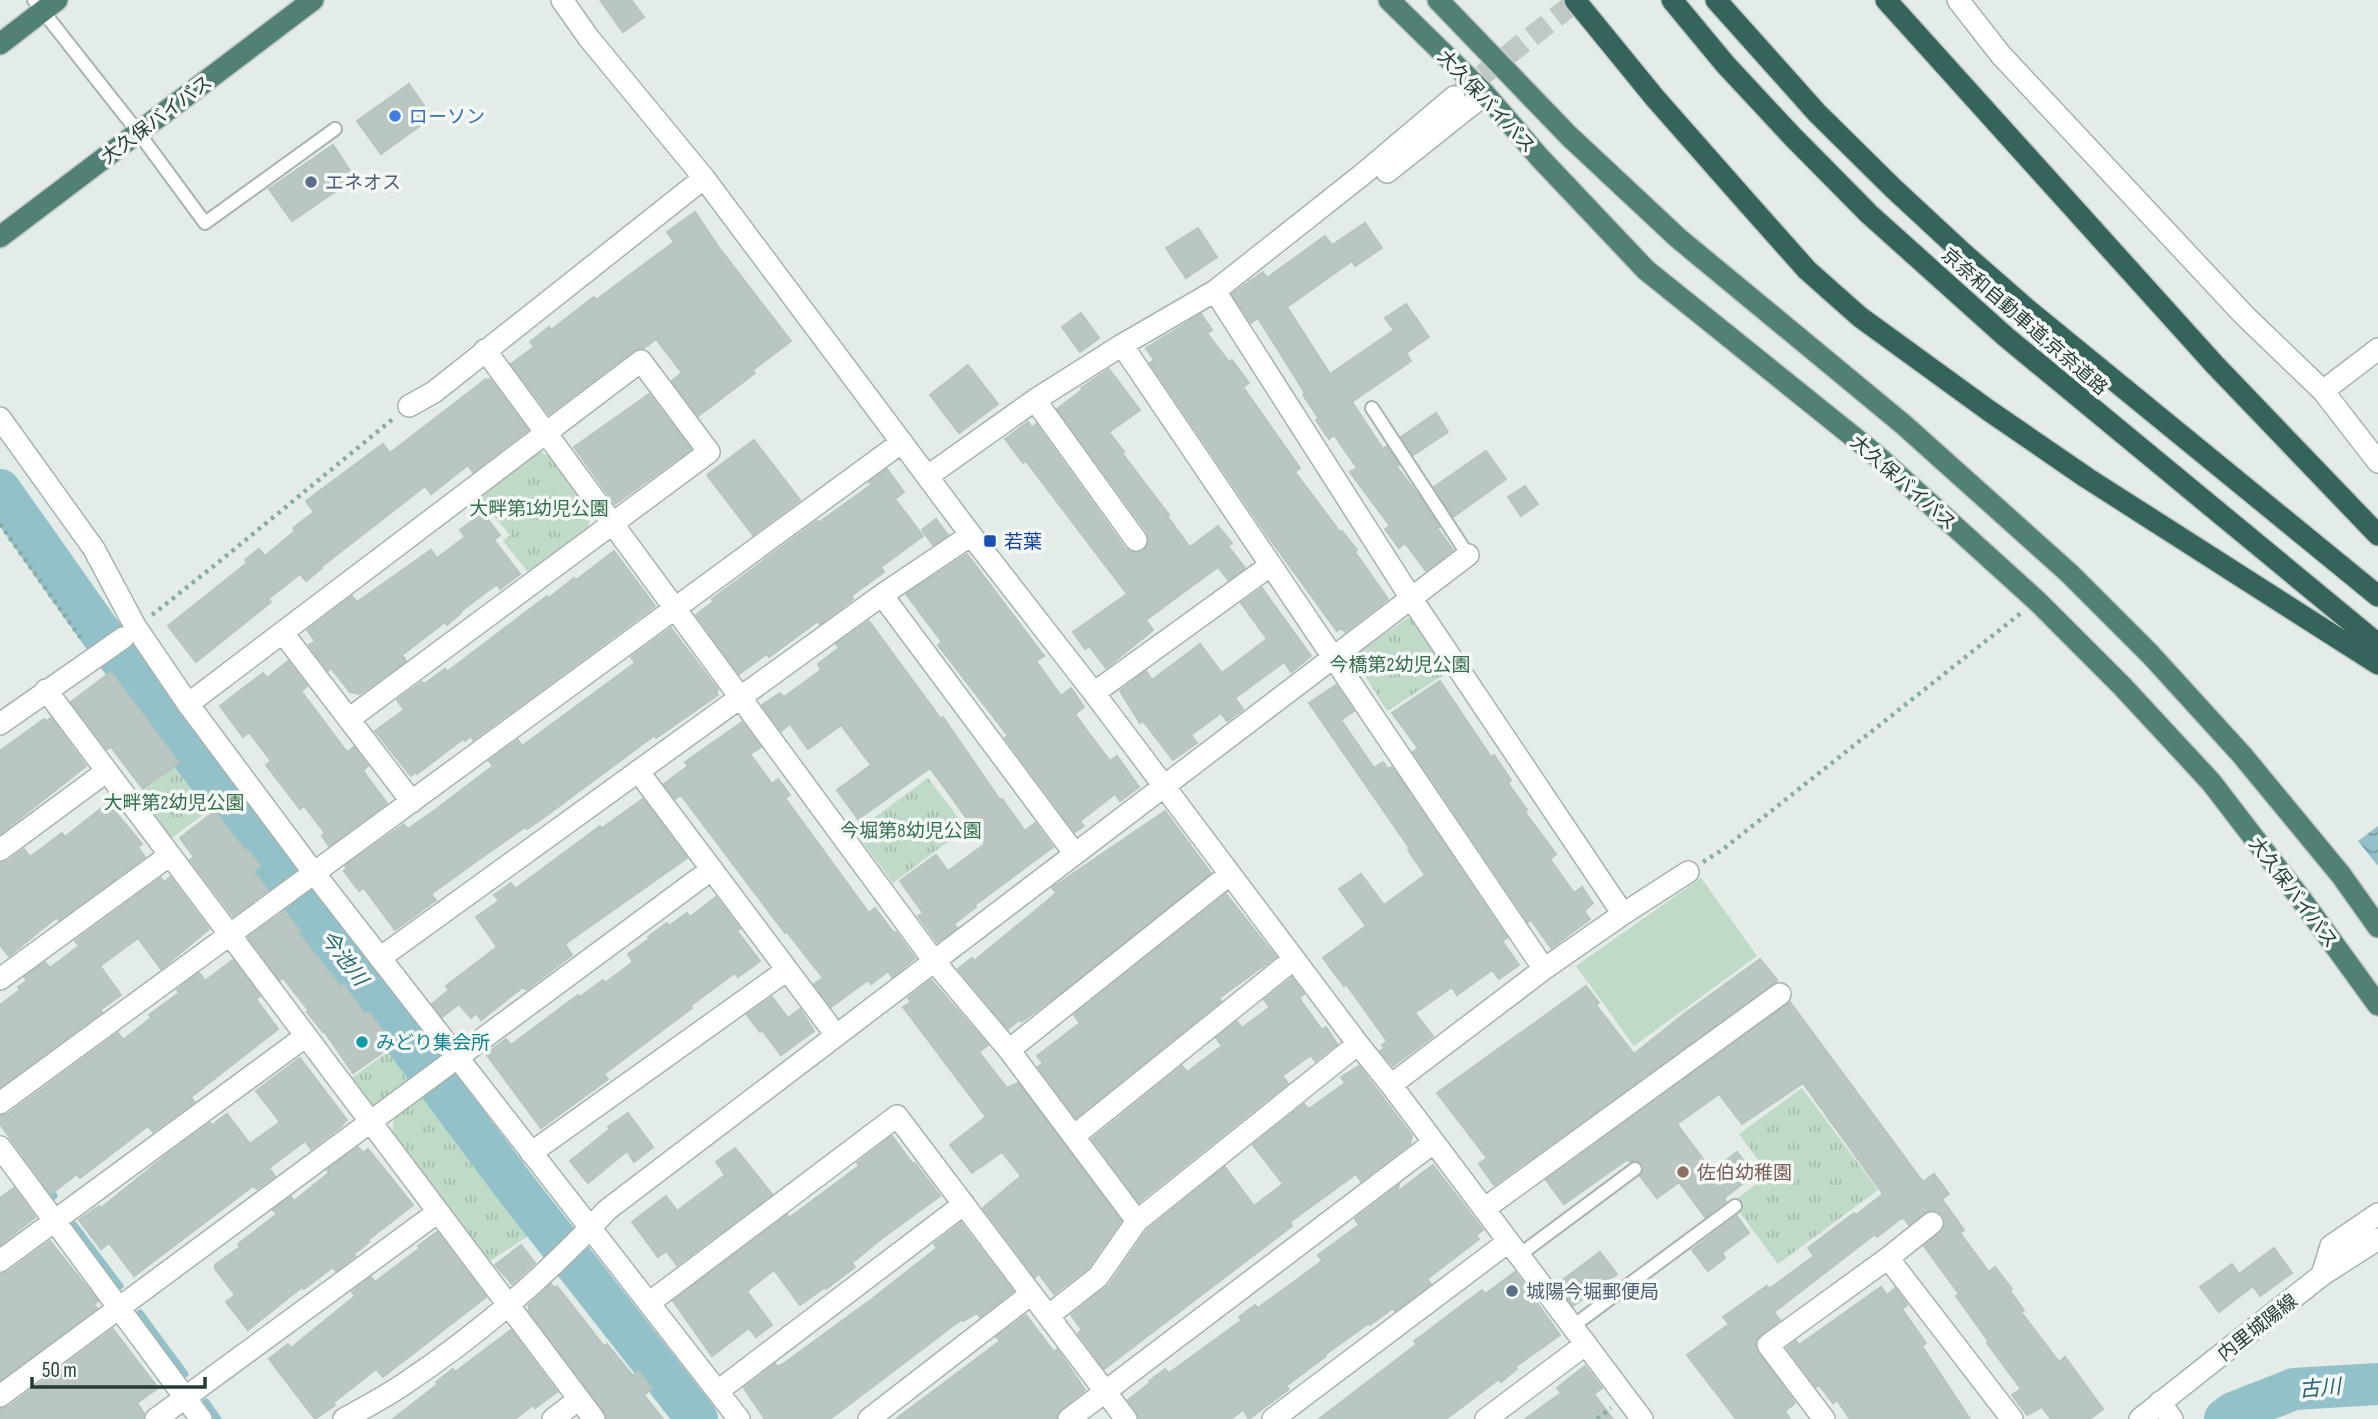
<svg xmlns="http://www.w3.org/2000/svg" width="2378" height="1419" font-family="'Sofia Sans Condensed','Noto Sans JP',sans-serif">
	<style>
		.green { fill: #bfdac7 }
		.park { fill: url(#park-tufts) }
		.water { fill: url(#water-waves) }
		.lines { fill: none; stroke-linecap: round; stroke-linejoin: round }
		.stream { stroke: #92c1ca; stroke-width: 7 }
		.river { stroke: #92c1ca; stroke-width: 42 }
		.building { fill: #bac6c1; stroke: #b7c5bf; stroke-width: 2 }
		.minor-tunnel { stroke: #bec9c4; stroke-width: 21; stroke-dasharray: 21 10; stroke-linecap: butt }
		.service-casing { stroke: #a7b3af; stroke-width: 16 }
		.minor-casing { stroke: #a7b3af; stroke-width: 24 }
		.tertiary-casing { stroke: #a7b3af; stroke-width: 24 }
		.secondary-casing { stroke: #a4b6b0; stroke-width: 24 }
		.trunk-casing { stroke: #c2c8c7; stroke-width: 24 }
		.motorway-casing { stroke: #c2c8c7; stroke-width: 24 }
		.path { stroke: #88aca1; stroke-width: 4.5; stroke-dasharray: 3.5 5; stroke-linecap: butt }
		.service { stroke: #fff; stroke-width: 12 }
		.minor { stroke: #fff; stroke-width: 21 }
		.tertiary { stroke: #fff; stroke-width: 21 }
		.secondary { stroke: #fff; stroke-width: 21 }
		.trunk { stroke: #518076; stroke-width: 21 }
		.motorway { stroke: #34645b; stroke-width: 21 }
		.shop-dot { fill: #3f7fe0; stroke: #f4f9f6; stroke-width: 2.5 }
		.service-dot { fill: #5c6f8a; stroke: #f4f9f6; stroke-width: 2.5 }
		.transit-dot { fill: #1a4fb4; stroke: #f4f9f6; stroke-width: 2.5 }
		.culture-dot { fill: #0f9aa8; stroke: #f4f9f6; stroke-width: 2.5 }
		.education-dot { fill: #8d6e63; stroke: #f4f9f6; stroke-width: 2.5 }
		.labels { text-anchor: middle; stroke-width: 7; stroke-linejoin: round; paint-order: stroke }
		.street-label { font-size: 19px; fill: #253b36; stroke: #f4f9f6 }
		.shop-label { font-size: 19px; fill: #366cbe; stroke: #f4f9f6; text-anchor: start }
		.service-label { font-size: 19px; fill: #4e5e75; stroke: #f4f9f6; text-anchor: start }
		.park-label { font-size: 19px; fill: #346e4b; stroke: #f4f9f6 }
		.transit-label { font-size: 19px; fill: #164399; stroke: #f4f9f6; text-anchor: start }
		.culture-label { font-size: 19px; fill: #0d838f; stroke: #f4f9f6; text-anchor: start }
		.education-label { font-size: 19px; fill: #785e54; stroke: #f4f9f6; text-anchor: start }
		.water-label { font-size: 21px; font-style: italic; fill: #266471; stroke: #f4f9f6 }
	</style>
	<defs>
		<pattern id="park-tufts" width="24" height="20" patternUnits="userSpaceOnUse" patternTransform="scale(1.75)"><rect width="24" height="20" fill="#bfdac7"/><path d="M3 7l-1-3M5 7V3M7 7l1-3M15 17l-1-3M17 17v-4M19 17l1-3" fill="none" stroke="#a4bcac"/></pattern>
		<pattern id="water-waves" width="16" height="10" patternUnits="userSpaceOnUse" patternTransform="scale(1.75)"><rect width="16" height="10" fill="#92c1ca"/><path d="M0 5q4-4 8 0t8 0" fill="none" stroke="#779ea5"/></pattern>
	</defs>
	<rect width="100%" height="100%" fill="#e4ece8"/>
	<path class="green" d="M1701,878l56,78 -123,90 -58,-80z"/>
	<path class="park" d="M536,450l13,6 42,55 -3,18 -60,43 -25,-31 7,-6 -33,-39z
		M1409,617l39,55 -61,39 -34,-55z
		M181,762l34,44 -50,37 -32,-44z
		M928,778l38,50 -73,55 -38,-51z
		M398,1045l22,31 -41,31 -14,-4 -18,-22z
		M1802,1088l76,102 -100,74 -46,-62 37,-27 -30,-41z
		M429,1093l8,6 99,132 -46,30 -98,-128 2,-15z"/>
	<path class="water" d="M2378,826v40l-20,-25z"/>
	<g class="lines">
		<path class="stream" d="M46,1185l8,11
			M74,1225l46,61
			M140,1313l45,61
			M206,1402l12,17"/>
		<path class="river" d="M0,490l98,139 417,558 182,232
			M2225,1419l8,-6 61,-24 84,-5"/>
	</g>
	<path class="building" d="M600,0h31l13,17 -21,15z
		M409,84l23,33 -51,37 -24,-33z
		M333,145l22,33 -63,43 -23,-32z
		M695,212l25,37 71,92 -38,29 2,3 -57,43 -26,-35 10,-8 -26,-34 -12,9 -11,3 -84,63 -38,-50 23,-17 -4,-5 19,-15 2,3 43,-33 2,3 78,-58 -7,-10z
		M1365,223l17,25 -27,18 -3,-5 -65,46 43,67 64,-44 -9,-12 21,-14 23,33 -23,16 5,8 -59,41 31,47 4,-3 12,19 -3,1 24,31 19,30 -2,1 16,22 -27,21 -21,-28 -6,5 -14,-19 5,-3 -40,-54 7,-4 -23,-33 -5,4 -13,-19 3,-1 -16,-24 2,-2 -47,-75 -7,5 -19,-29 31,-22 4,6 58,-42 7,9z
		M1198,228l19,29 -31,21 -20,-30z
		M1081,313l18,25 -19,14 -18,-25z
		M1201,314l11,16 -5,3 22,29 3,-2 17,23 -6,4 57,81 -5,4 45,60 2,-1 15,19 -2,2 33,47 -43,33 -4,-4 -4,3 -70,-96 -117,-172 4,-3 -8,-12z
		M968,365l30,39 -39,29 -29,-38z
		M1109,369l31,41 -31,22 15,20 -2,1 47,62 -2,1 22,30 1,1 28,-21 14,17 -4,3 17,22 -17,12 -10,-13 -72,53 7,10 -47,38 -17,-22 -4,3 -12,-17 54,-38 -101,-133 -3,2 -18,-24 23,-17 4,6 4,-4 89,124 6,4 12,-1 5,-6 -1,-13 -90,-123 25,-19 -1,-2z
		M486,379l2,2 2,-2 38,51 -55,42 -5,-7 -37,29 -6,-8 -104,81 1,1 -16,13 -6,-7 -32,25 3,3 -75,60 -28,-36 79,-63 -2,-3 14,-11 6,7 30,-25 -2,-3 21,-16 -8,-11 77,-57 7,9z
		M649,394l42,55 -76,55 -41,-57z
		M1436,413l12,19 -35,23 -12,-18z
		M754,440l46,60 -47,35 -46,-60z
		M1486,451l20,28 -53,38 -19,-30z
		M887,469l17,23 -9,7 28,37 -42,31 3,5 -33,24 2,3 -33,25 -2,-3 -49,36 -2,-3 -28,20 -43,-59 18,-14 -2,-2 105,-78 1,2 53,-38 -2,-3z
		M1525,486l13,18 -17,12 -13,-19z
		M483,513l17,22 -6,5 26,34 -20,15 -3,-5 -37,28 1,1 -14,12 -2,-3 -43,33 4,6 -46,33 -10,-2 -19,-24 -3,3 -19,-26 6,-4 -8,-11 45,-34 5,6 74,-52 6,8 28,-21 -5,-7z
		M936,519l12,16 -15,10 -11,-15z
		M614,551l41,55 -182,134 -2,-4 -6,5 -2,-2 -46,35 -1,-2 -5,4 -36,-45 29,-21 -7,-10 25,-18 2,2 21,-15 2,3 100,-76 2,2 25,-20 1,3z
		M967,554l77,102 -8,5 25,35 10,-8 13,19 -9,7 13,18 22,29 7,-5 22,31 -19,14 -5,-7 -35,27 4,5 -9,6 -70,-94 3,-2 -70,-91 4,-3 -36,-48z
		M1262,588l49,68 -20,16 -7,-10 -49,36 8,11 -16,12 -6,-8 -30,22 6,8 -24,17 -30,-39 -3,2 -20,-32 26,-20 6,9 48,-36 22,29 45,-34 -26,-36z
		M869,621l72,98 2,-2 57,83 2,-1 23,32 10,-8 18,24 -78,58 1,2 -22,17 3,4 -20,14 -19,-26 5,-3 -23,-32 36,-26 12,16 37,-27 -46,-64 -9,-12 -72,51 -21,-29 34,-25 -30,-40 -33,24 -18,-25 -9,7 -19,-26 18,-12 4,4 37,-27 -3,-6 21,-16 -3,-4z
		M671,628l47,62 -2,1 2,4 -62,43 -1,-3 -112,83 -16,11 -2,-2 -51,36 -43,31 5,6 -41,30 -31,-42 -5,3 -15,-20 3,-3 -2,-2 59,-42 4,5 27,-19 58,-44 -4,-5 29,-21 4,6 113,-83 -4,-6z
		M288,661l19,25 -6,5 46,61 7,-5 14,19 -5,4 3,5 21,28 -58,43 -7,-10 3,-3 -21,-27 -4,3 -34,-44 5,-4 -22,-29 -6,5 -23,-31 43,-33 4,5z
		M111,672l68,91 -36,26 -32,-42 -4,2 -36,-47z
		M1440,681l51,76 3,-2 17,25 -3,3 19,27 -2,2 31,42 -6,5 24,34 8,-6 11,16 -9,8 6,8 -39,29 -20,-28 -3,2 -115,-170 5,-4 -26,-35z
		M1336,685l18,26 -13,9 33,48 9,-6 5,7 4,-2 115,171 -5,3 17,24 -20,14 -7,-9 -35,25 -5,-8 -37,26 18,23 -40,30 -13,-15 5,-3 -3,-3 5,-4 -41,-57 -2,2 -21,-28 43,-32 -27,-37 22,-15 23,31 41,-30 -17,-25 2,-1 -101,-146z
		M51,718l35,48 -86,68v-83l44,-32 2,2z
		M742,722l19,25 -11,7 22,30 6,-5 12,16 -5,3 84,115 6,-5 19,25 2,-1 19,26 -23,19 -4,-6 -17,13 -3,-4 -37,27 -17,-23 9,-6 -36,-46 -2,1 -104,-138 -6,4 -11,-15 24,-18 -3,-4z
		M643,799l44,59 -122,86 7,11 -46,35 -3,-3 -42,33 -5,-7 -5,5 -12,-14 -17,13 -10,-13 17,-14 -3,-4 51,-39 -21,-30 23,-16 -5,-6 17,-12 4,6 85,-63 2,2z
		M108,803l34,41 -4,3 7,10 -86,63 -2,-3 -48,39 -9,-11v-82l8,-2 16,-12 6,8 32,-24 3,4z
		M215,811l30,40 2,-2 13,17 -7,5 15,19 -35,26 -43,-56 4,-3 -14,-19z
		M1165,811l46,62 -153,122 -37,27 -2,-2 -11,9 -50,-60 14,-11 2,3 73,-60 9,-8 -4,-5z
		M170,877l39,52 -48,40 -23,-31 -38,28 21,29 -21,15 2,2 -102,75v-82l20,-15 -2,-3 9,-6 -3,-4 21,-15 5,6 29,-22 -4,-5 86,-63 3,4z
		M1226,894l50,63 -57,41 2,3 -145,117 -38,-51 5,-4 -6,-7 43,-33 -6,-8z
		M716,897l24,32 -3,2 23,30 -22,16 -3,-4 -45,33 2,2 -88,66 4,5 -67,49 -55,-74 20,-15 5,6 67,-50 2,2 23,-17 2,3 28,-21 -5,-8 21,-15 -1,-2 19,-14 2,3 18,-13 3,4z
		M285,911l15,21 -2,1 43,54 3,-2 21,30 4,-3 24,33 -40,28 -29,-42 -1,1 -16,-20 2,-1 -26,-33 -3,2 -32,-43z
		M1760,959l17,21 -1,2 -282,203 -15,-21 8,-6 -50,-65 149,-107 13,17 -3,2 38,49 50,-40z
		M233,960l27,36 -4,3 22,30 -87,68 3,5 -41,30 -5,-6 -68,52 -3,-4 -26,20 -51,-70v-8l8,-2 110,-81 5,7 28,-22 -2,-3 30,-22 -2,-3 22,-17 6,8z
		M1292,978l12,16 -5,4 23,32 4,-3 11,17 -22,17 -4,-6 -29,21 6,7 -149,119 -47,-63 90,-73 5,6 35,-26 -6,-8 21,-16 5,6 28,-21 -6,-7z
		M931,980l57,65 -9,7 28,36 11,-5 103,138 -33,47 -34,26 -15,-20 -4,3 -52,-69 38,-32 -19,-24 -30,21 -22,-28 36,-28 -83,-110 8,-5 -3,-4z
		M772,997l16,21 12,-9 14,22 -33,24 -19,-25 -2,2 -13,-17z
		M1790,1002l133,180 11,-8 15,20 -7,5 22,31 -4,3 29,39 6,-5 17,22 -2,2 14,19 -3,2 38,50 6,-5 38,52 -13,10h-39l-9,-12 -15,8 -15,-20 9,-6 -34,-46 2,-1 -33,-46 3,-2 -35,-48 20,-19 -1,-12 -6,-4 -6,-1 -22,15 -5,-7 -4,1 -23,18 -2,-3 -101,78 6,8 -20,15 -4,5 -1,7 40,56 -10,8 5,8h-54l-49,-64 42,-31 -6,-7 44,-31 2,3 45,-33 -6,-8 46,-35 2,2 27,-21 -80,-111 -61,41 -23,-30 -42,30 35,47 25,-19 17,23 -30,23 2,3 -21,16 -26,-35 -22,16 -17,-22 4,-7 -2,-6 -7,-3 -5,2 -2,-3 -64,45 -18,-24z
		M300,1058l47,62 -6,5 1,1 -31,23 -6,-8 -36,27 6,8 -18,13 -4,-3 -119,90 -25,-33 -8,6 -22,-29 20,-14 2,2 68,-55 41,-30 2,2 15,-11 23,30 30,-22 -24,-31z
		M1359,1066l53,70 -2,8 -49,37 -5,-7 -66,48 2,4 -188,143 -26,-36 4,-3 -11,-15 38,-30 38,-55 78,-63 29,39 29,-22 -30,-39 51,-41 5,5 36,-26 -4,-6z
		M628,1113l25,34 -19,15 -7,-11 -39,32 -18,-22 40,-32 -2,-2z
		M892,1136l21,28 2,-1 25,33 -59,43 -29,24 3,4 -29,22 -1,-2 -25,18 -26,-35 -27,21 25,34 -16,12 -7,-9 -37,28 -39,-55 114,-86 2,3 70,-52 -2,-3z
		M358,1147l5,6 5,-4 45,56 -45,35 1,2 -15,12 1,2 -19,15 -3,-4 -29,22 -2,-2 -54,43 -22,-28 9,-7 -20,-26v-4l25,-18 -2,-3 39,-30 -4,-4 18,-13 3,4 35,-28 -2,-3z
		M735,1148l37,46 -95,71 -11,-14 -8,6 -26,-35 34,-26 11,15 48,-36 -9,-13z
		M1433,1165l50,65 -7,5 3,4 -52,40 4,5 -36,27 -2,-3 -23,17 -1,-2 -43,31v2l-40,30 3,3 -40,30 -6,-9 -12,9h-92l-2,-7 -9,-12 22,-17 -1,-2 16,-12 4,4 73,-53 -3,-3 16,-12 3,3 44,-32 20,-15 -4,-6 41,-30 -4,-6 44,-34 -2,7z
		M14,1188l21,29 -35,28v-47z
		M1737,1216l12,17 -27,20 3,5 -17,13 -16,-21z
		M961,1223l52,68 -33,26 -3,-4 -14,8 -1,-2 -132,100h-65l-21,-31 31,-24 2,3 6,-3 89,-65 65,-51 -3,-4z
		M437,1232l49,65 -103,80 -7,-8 -43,34 2,2 -20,14 -46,-60 19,-15 3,4 64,-52 -3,-4 19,-15 4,5 45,-34 -2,-2z
		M50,1241l48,60 -4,3 3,4 -97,72v-106l8,-2z
		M521,1245l14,18 -23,21 -17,-19z
		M2274,1248l18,25 -32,23 -7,-10 -34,26 -19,-25 32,-23 7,10z
		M1600,1252l17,22 -44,32 -16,-22z
		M1515,1272l45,63 -45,32 2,2 -16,13 -2,-3 -53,40h-127l98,-75 -3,-3 11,-8 57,-43 3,4z
		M551,1284l3,4 3,-2 47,60 3,-2 26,32 5,-5 14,17 -8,7 19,24h-56l-3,-8 -76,-101 2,-2 -2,-2z
		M1881,1287l6,8 8,-7 12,17 -5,4 24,34 -4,3 48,73h-120l-13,-19 -4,3 -14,-18 -3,2 -29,-39 9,-7 3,4z
		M1026,1315l28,37 3,-3 28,41 -24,19 -5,10h-160l104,-78 -4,-4z
		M113,1329l45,59 -21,15 7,10 -1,6h-143v-10l8,-2z
		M511,1330l46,62 -22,16 -2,-3 -18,14h-122l45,-35 -2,-2 17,-13 2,3z
		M1585,1366l17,22 -8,6 19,25h-88l36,-26 -4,-5z"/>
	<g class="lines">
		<path class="minor-tunnel" d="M1458,94l120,-94"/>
		<g class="service-casing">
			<path id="service" d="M34,0l104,132 67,91 130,-94
				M1372,408l96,147
				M1518,1256l117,-87
				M1573,1326l162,-120"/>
		</g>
		<g class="minor-casing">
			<path id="minor" d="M562,0l26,37 116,141 267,357 123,158 264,351 33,41 251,334
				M1958,0l43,55 243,260 79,76 55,71
				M1387,172l98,-78
				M1215,291l196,307 212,316 -79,55 -153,116
				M1122,345l422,624
				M485,350l449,611 75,89 128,171
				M2323,391l55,-42
				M1035,400l101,140
				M409,406l25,-14 270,-214
				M928,476l107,-76 87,-55 93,-54 148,-117 91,-77
				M882,595l193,259
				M283,633l129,169
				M46,690l548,729
				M1094,693l177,-128
				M188,704l453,-343 68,91 -360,267
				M0,724l123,-86
				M638,771l198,264
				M0,850l107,-79
				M1623,914l65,-42
				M380,958l502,-363 89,-60
				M0,979l170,-124
				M1009,1050l221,-176
				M0,1103l902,-661
				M1074,1136l220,-177
				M0,1147l201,272
				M531,1153l256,-183
				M1484,1209l296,-215
				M1888,1258l44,-35
				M0,1261l306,-225
				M2322,1275l9,-29 47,-32
				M649,1303l248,-187 229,303
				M1048,1316l50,-39 39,-56 221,-177
				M718,1391l246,-187
				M0,1396l712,-527
				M2160,1402l12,17
				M156,1419l282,-207
				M344,1419c20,-11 41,-22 60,-35 75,-50 142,-108 203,-174l861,-655
				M553,1419l26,-20
				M869,1419l162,-125
				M1069,1419l364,-276
				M1273,1419l235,-177
				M1486,1419l100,-75
				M1824,1419l-56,-74 120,-87 124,161"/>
		</g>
		<g class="tertiary-casing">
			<path id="tertiary" d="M0,418l94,131 41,77 53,78 126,169 425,546"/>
		</g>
		<g class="secondary-casing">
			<path id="secondary" d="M2140,1419l182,-144 56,-36"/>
		</g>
		<g class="trunk-casing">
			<path id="trunk" d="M1389,0l96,94 55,64 106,112 230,185 161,146 85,85 89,96 90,117 77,106
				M1438,0l131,136 109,102 226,187 165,148 81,81 92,101 99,120 37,52
				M0,44l57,-44
				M0,237l313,-237"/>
		</g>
		<g class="motorway-casing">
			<path id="motorway" d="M1575,0l80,98 88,100 64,72 53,47 128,93 99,68 291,186
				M1672,0l53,64 66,71 78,79 137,123 372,307
				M1716,0l101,113 77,76 69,64 65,57 350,286
				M1886,0l329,365 163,170"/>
		</g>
		<path class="path" d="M0,524l83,117
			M152,615l73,-58 169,-139
			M1703,862l19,-12 299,-237
			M1597,1419l14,-11"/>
		<use href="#service" class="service"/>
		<use href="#minor" class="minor"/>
		<use href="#tertiary" class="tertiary"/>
		<use href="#secondary" class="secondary"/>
		<use href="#trunk" class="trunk"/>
		<use href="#motorway" class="motorway"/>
	</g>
	<circle class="shop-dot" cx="395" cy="116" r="7"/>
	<g class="service-dot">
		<circle cx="311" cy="182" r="7"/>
		<circle cx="1512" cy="1291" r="7"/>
	</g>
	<rect class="transit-dot" x="983" y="534" width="14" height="14" rx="3.5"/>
	<circle class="culture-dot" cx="362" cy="1042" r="7"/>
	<circle class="education-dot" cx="1683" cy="1172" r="7"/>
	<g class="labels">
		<g class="street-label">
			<text transform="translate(1487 101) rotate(47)" y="7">大久保バイパス</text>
			<text transform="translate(156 119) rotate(-37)" y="7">大久保バイパス</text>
			<text transform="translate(2025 321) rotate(41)" y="7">京奈和自動車道;京奈道路</text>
			<text transform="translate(1904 482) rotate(41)" y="7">大久保バイパス</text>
			<text transform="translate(2294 892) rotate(53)" y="7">大久保バイパス</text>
			<text transform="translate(2257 1327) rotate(-38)" y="7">内里城陽線</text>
		</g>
		<g class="shop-label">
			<text x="409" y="123">ローソン</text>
		</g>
		<g class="service-label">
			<text x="325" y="189">エネオス</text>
			<text x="1526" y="1298">城陽今堀郵便局</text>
		</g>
		<g class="park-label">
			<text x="539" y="515">大畔第1幼児公園</text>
			<text x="1400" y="671">今橋第2幼児公園</text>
			<text x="174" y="809">大畔第2幼児公園</text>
			<text x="911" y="837">今堀第8幼児公園</text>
		</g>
		<g class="transit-label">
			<text x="1004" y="548">若葉</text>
		</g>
		<g class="culture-label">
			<text x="376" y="1049">みどり集会所</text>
		</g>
		<g class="education-label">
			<text x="1697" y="1179">佐伯幼稚園</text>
		</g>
		<g class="water-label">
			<text transform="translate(344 958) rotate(53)" y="7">今池川</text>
			<text transform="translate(2320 1388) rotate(-5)" y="7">古川</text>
		</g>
	</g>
	<path d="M32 1377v10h173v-10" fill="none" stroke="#253b36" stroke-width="3.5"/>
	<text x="42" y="1377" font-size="21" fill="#253b36" stroke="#f4f9f6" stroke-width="5" paint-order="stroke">50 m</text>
</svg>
